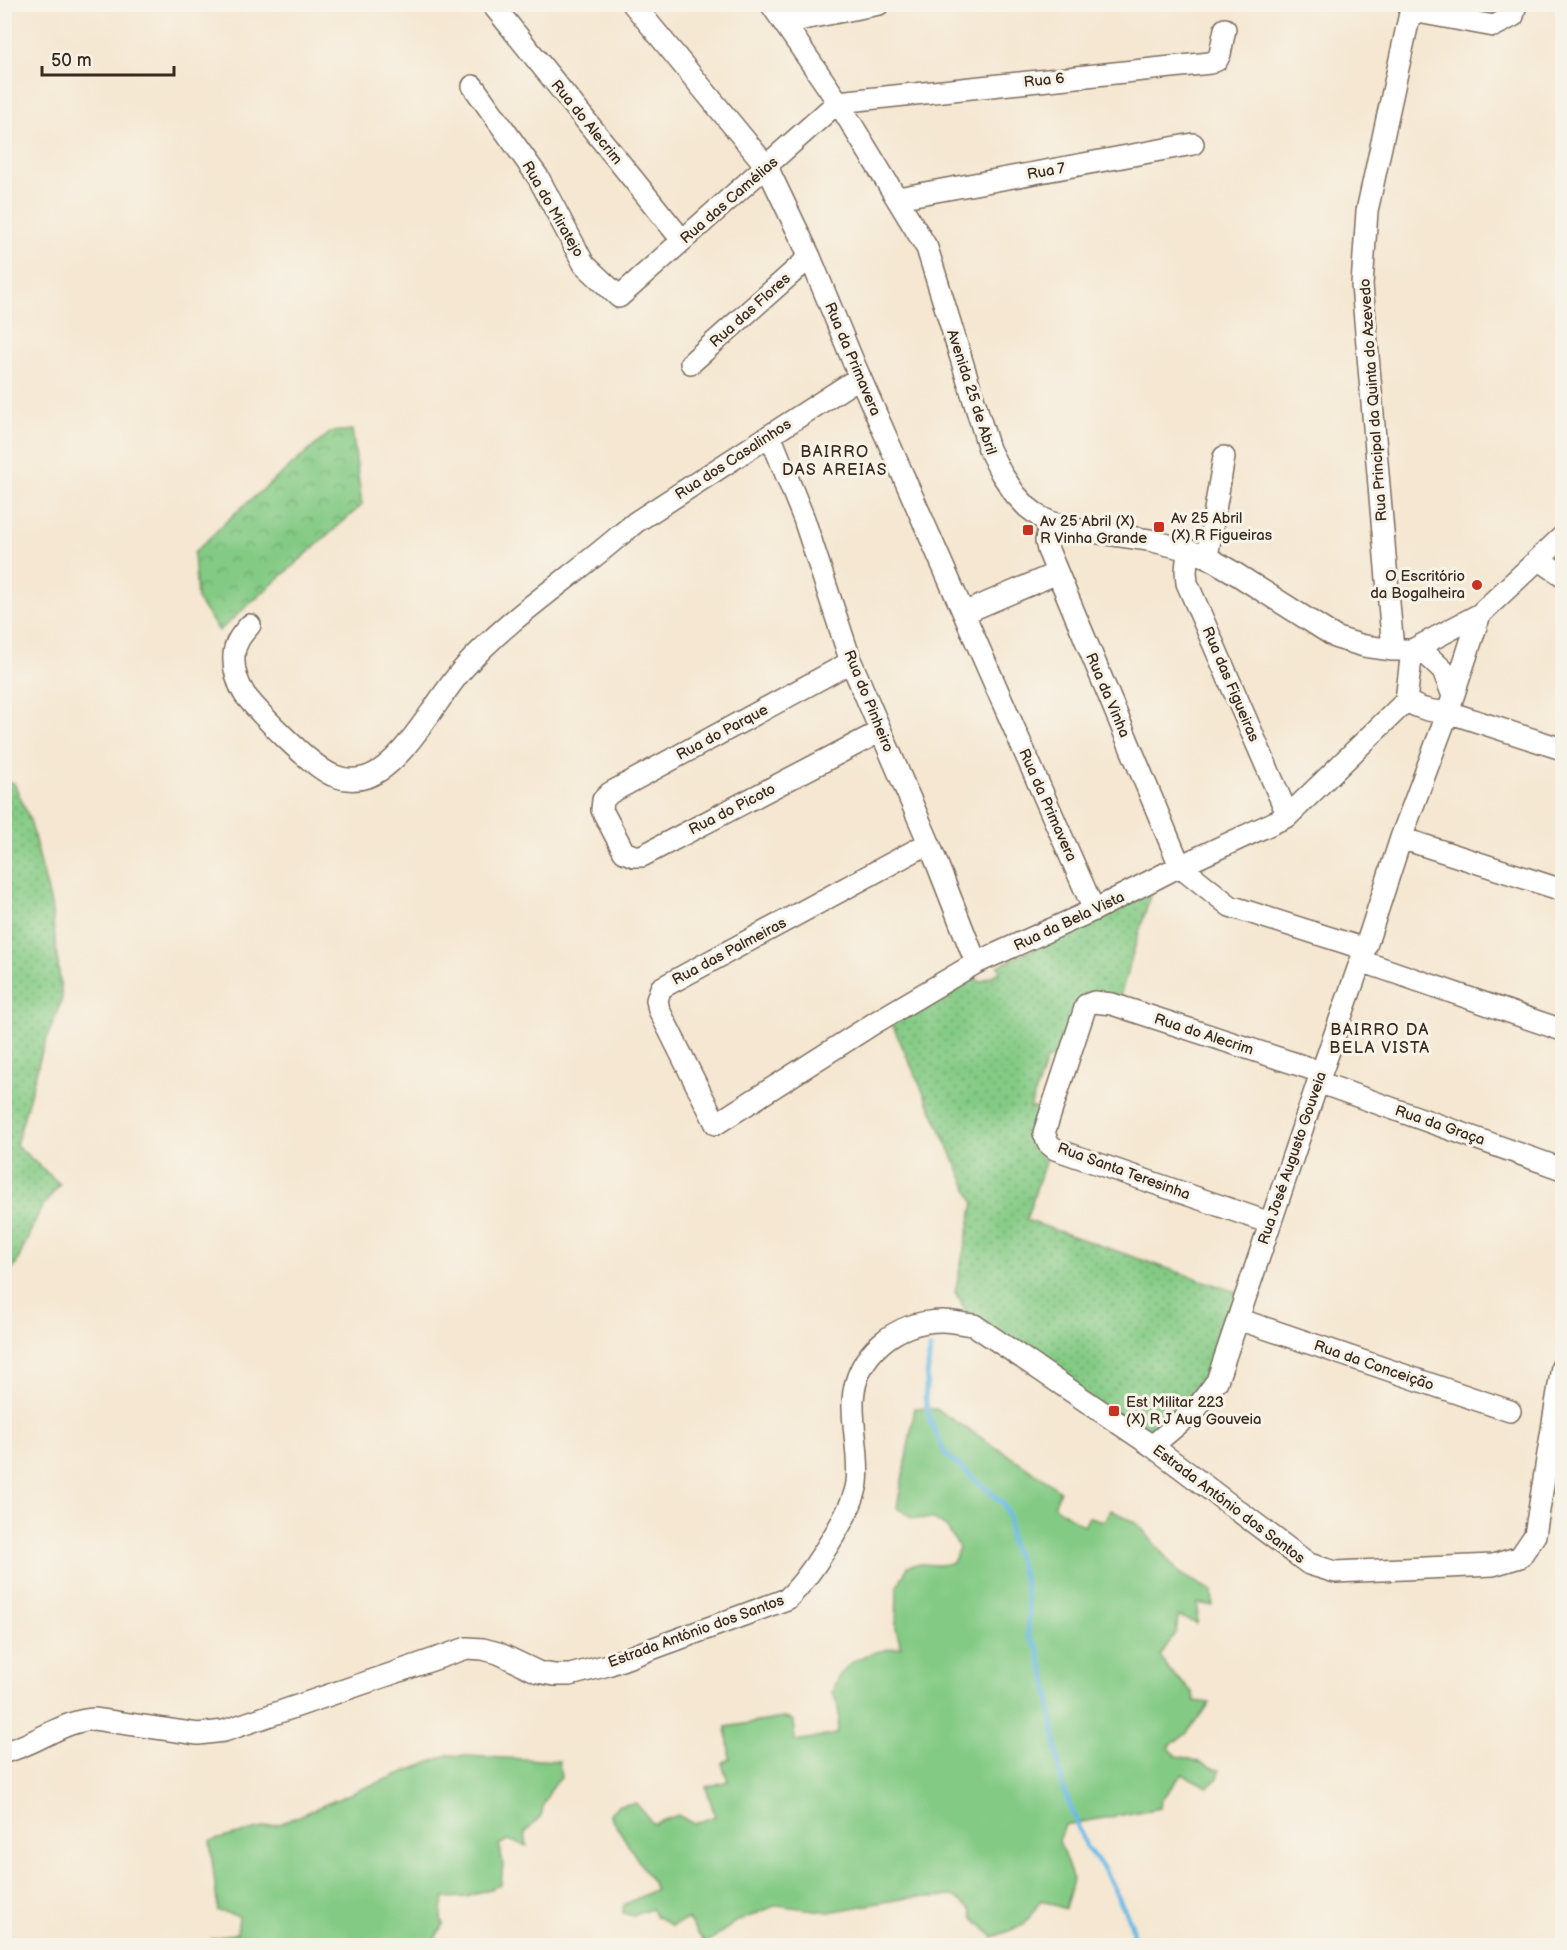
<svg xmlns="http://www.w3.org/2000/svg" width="1567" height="1950" font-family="'Balsamiq Sans',sans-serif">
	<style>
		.grass { fill: url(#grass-dots); stroke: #5f7a51; stroke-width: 1.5 }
		.park { fill: url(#park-crowns); stroke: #5f7a51; stroke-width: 1.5 }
		.garden { fill: #83ca84; stroke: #5f7a51; stroke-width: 1.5 }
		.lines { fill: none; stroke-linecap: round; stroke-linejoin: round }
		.stream { stroke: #6bbae6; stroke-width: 5 }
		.minor-casing { stroke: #7c6c5d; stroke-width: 24 }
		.minor { stroke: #fff; stroke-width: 21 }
		.poi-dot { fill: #c8321e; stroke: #f7f3e8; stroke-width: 2 }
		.labels { text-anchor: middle; stroke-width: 6; stroke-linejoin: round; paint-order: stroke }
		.street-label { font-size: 15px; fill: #3b2a1e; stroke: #f7f3e8 }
		.poi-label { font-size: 15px; fill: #3b2a1e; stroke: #f7f3e8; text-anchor: start }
		.neighbourhood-label { font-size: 16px; letter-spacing: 1.5px; fill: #3b2a1e; stroke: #f7f3e8 }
	</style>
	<defs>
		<pattern id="grass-dots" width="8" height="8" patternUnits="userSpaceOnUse" patternTransform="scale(1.5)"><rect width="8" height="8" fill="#83ca84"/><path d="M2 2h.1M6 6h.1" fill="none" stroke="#6ca46b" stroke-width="1.8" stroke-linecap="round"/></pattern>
		<pattern id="park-crowns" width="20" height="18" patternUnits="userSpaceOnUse" patternTransform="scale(1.5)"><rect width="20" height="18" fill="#83ca84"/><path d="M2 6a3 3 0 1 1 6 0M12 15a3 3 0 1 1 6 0" fill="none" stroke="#6ca46b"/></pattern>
	</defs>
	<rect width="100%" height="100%" fill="#f7f3e8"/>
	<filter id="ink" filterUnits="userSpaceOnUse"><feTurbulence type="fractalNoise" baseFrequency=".0167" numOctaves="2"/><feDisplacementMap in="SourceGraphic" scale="12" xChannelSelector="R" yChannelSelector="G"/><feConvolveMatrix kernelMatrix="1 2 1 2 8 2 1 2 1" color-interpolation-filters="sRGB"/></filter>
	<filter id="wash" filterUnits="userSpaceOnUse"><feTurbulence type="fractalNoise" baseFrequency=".008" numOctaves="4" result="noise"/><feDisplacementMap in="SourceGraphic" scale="24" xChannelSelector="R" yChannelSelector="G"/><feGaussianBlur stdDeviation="1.35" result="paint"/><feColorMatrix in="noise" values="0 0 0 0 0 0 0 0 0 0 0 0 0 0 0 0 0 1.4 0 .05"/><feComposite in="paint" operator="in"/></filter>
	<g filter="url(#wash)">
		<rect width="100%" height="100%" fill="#f5e7d1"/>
		<path class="grass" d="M5,782l9,1 16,37 21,84 11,95 -21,56 -25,90 44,39 -20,26 -25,57 -10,10z
			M1145,895l5,1 -31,104c-13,-5 -24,-12 -37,-4l-22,62 -13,1 -17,49h13c-6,20 -14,32 4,48l-21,64 213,73c-12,31 -23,75 -43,102 -13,17 -31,29 -49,42l-178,-121 -14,-24 19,-89 -82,-179 84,-47 3,5 21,-10 -2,-6z"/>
		<path class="park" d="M352,430l10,75 -143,126 -22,-32 -3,-46 40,-39 97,-82z"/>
		<path class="garden" d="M915,1408l21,1 91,58 33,24 -6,15 30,20 5,-9 15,4 7,-11 27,14 41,49 33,18 1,15 -15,-3 -1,21 -19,-8 -2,17 -16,22 8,14 24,23 3,9 15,2 -23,30 -19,14 9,9c15,1 28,10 43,14l-2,8 -10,9 -26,-13 -21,26 -1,8 -95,17 -6,16 14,39 -8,29 -24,-9 -17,25 -31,12 -19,-19 -3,-8 -18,-14 -46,2 -78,14 -52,-7 -41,17 -31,22 -17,-25 -16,7 -16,-10 -5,-7 -18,7 -10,-3 1,-8 32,-16 -47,-75 10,-9 17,-2 17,21 25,-9 16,9 21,-8 -9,-29 22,-6 -6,-18 8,-4 -4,-32 57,-9 10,2 2,21 42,-7c3,-17 3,-27 -5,-42 11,-35 36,-39 69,-45l-5,-19 1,-40 11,-22c18,-6 29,4 46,-5l5,-14 -12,-19 -13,-9 -22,-1 -15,-10z
			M448,1755l111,6 2,17 -8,8 -9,17 -3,13 -16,17 2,13 -19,-6 -9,5 4,18 -2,22 -34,12 -23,1 -3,21 3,5 -13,21h-220v-6l26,-6 2,-17 -21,-5 -8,-70 72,-18 77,-33z"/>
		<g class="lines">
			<path class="stream" d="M930,1348l-5,50 5,22 15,34 50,42 9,9 5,12 1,24 9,20 6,22 4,32 -1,21 11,14 1,10 6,16 16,109 24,62 18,22 27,54 4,23"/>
		</g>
	</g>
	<g filter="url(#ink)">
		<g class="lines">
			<g class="minor-casing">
				<path id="minor" d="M492,4l190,236
					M633,4l134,163 43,90 45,109 239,544
					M771,4l67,98 89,146 62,201 12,24 14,21 12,13 13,10 10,5 29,8 70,10 39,10 19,7 26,15 104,66 27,8 29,4h19l16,6 15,14 10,26
					M1412,11l82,15 19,-10 3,-12
					M785,25l18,-6 76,-15
					M473,86l65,91 46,87 35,33 219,-195 372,-39 7,-3 3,-6 5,-25
					M898,198l295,-54
					M691,363l119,-106
					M770,435l34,84 47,143 78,181 47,120
					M1050,522l-4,19 2,9 132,316 50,40 135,43
					M1188,550l-2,21 1,12 101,233
					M1207,557l17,-100
					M1540,560l22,15
					M964,613l93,-40
					M250,625c-8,9 -16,18 -16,31 -1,13 4,28 11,39 16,20 65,70 87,80 12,5 23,6 35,2 37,-13 70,-79 96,-108 45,-51 105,-89 156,-133l17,-14 224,-145
					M1393,650l-31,-365 5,-74 45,-207
					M1412,650l68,-36 82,-77
					M851,662l-241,131 -7,7 -1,10 22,42 10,4h8l239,-125
					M1406,701c15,8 25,11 42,11l114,37
					M1406,701l6,-51
					M1401,838l161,52
					M929,843l-268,145 -4,12 2,10 57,114 160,-102 100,-59 118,-53 86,-44 108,-50 118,-115
					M1361,961l201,69
					M1318,1082l244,87
					M1270,1223l-215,-74 -7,-6 -4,-10 42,-128 8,-3 18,2 209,68
					M1238,1319l272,92
					M1152,1446l44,-37 21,-28 101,-299 47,-133 36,-111 47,-126 32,-98
					M4,1752c32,-7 57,-31 90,-33l104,15 26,-3 243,-83 16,1 15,4 40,19 16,3h16l38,-10 179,-66c21,-19 66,-87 70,-116 3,-27 -5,-55 -4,-82 2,-47 43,-80 89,-80 10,0 21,3 32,4l178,121 157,118 26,8 158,-7 27,-8 15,-22 27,-168"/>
			</g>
			<use href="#minor" class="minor"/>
		</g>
	</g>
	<g class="poi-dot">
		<rect x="1153" y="521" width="12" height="12" rx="3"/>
		<rect x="1022" y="524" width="12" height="12" rx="3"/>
		<circle cx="1477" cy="585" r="6"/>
		<rect x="1108" y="1405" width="12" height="12" rx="3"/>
	</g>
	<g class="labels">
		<g class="street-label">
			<text transform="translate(1044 80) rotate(-6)" y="5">Rua 6</text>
			<text transform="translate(587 122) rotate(51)" y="5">Rua do Alecrim</text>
			<text transform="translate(1046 171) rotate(-10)" y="5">Rua 7</text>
			<text transform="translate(729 200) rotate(-41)" y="5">Rua das Camélias</text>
			<text transform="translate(553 209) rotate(60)" y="5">Rua do Miratejo</text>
			<text transform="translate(750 310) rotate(-42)" y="5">Rua das Flores</text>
			<text transform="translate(853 359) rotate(67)" y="5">Rua da Primavera</text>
			<text transform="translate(972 392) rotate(72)" y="5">Avenida 25 de Abril</text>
			<text transform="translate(1373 400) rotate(-94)" y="5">Rua Principal da Quinta do Azevedo</text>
			<text transform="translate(733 459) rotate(-33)" y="5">Rua dos Casalinhos</text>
			<text transform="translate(1231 684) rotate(67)" y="5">Rua das Figueiras</text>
			<text transform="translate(1108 695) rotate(67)" y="5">Rua da Vinha</text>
			<text transform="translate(869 701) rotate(68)" y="5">Rua do Pinheiro</text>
			<text transform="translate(722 732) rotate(-28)" y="5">Rua do Parque</text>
			<text transform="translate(1048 805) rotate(66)" y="5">Rua da Primavera</text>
			<text transform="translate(732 809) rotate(-27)" y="5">Rua do Picoto</text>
			<text transform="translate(1069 921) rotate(-25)" y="5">Rua da Bela Vista</text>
			<text transform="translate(729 951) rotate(-28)" y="5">Rua das Palmeiras</text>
			<text transform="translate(1204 1034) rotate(18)" y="5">Rua do Alecrim</text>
			<text transform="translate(1440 1125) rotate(19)" y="5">Rua da Graça</text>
			<text transform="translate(1292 1158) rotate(-71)" y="5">Rua José Augusto Gouveia</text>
			<text transform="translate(1124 1171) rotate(20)" y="5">Rua Santa Teresinha</text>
			<text transform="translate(1374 1365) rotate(19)" y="5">Rua da Conceição</text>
			<text transform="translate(1229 1504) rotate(37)" y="5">Estrada António dos Santos</text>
			<text transform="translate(696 1631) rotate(-20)" y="5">Estrada António dos Santos</text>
		</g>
		<g class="poi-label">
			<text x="1171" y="523">Av 25 Abril<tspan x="1171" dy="17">(X) R Figueiras</tspan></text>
			<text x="1040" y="526">Av 25 Abril (X)<tspan x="1040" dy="17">R Vinha Grande</tspan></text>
			<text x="1465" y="581" text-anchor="end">O Escritório<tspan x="1465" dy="17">da Bogalheira</tspan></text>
			<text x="1126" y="1407">Est Militar 223<tspan x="1126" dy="17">(X) R J Aug Gouveia</tspan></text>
		</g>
		<g class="neighbourhood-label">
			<text x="835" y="457">BAIRRO<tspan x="835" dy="18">DAS AREIAS</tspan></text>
			<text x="1380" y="1035">BAIRRO DA<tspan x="1380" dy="18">BELA VISTA</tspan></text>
		</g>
	</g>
	<rect width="1567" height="1950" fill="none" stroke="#f7f3e8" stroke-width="24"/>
	<path d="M42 66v9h132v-9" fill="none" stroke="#3b2a1e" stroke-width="3"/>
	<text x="51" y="66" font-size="18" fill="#3b2a1e" stroke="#f7f3e8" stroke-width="4.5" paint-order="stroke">50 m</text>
</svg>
